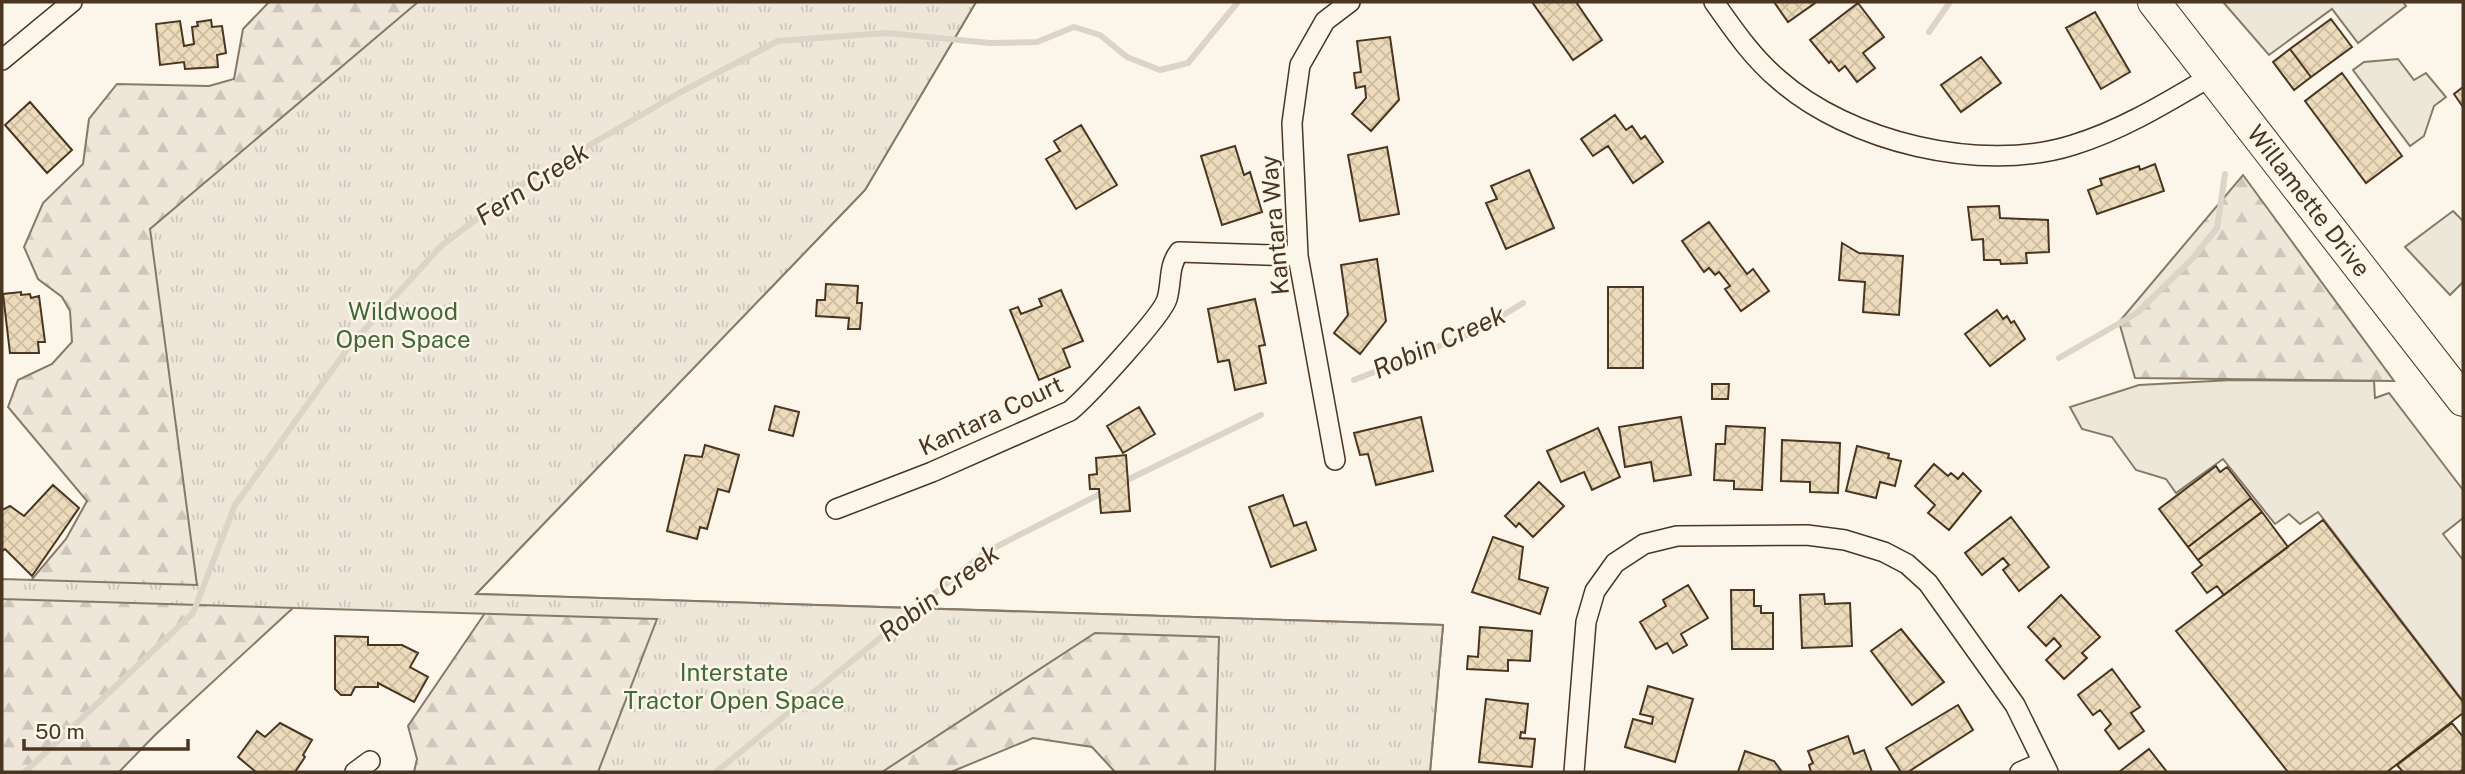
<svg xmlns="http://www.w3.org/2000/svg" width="2465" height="774" font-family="'Public Sans',sans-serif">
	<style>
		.forest { fill: url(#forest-firs); stroke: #887966; stroke-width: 2 }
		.park { fill: url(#park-tufts); stroke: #887966; stroke-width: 2 }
		.parking { fill: #ede7d9; stroke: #887966; stroke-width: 2 }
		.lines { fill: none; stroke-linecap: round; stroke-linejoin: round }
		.stream { stroke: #dcd4c6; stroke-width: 6 }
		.building { fill: url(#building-cross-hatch); stroke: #4a3520; stroke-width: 2 }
		.street-casing { stroke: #4a3520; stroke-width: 22 }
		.primary-casing { stroke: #4a3520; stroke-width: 34 }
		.street { stroke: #fbf6e9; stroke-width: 19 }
		.primary { stroke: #fbf6e9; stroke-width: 32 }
		.labels { text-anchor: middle; stroke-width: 5; stroke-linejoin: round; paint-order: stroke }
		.street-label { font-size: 24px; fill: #4a3520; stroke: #fbf6e9 }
		.park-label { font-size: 24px; fill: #436837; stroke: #fbf6e9 }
		.water-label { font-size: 26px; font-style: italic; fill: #4a3520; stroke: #fbf6e9 }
	</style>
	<defs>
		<pattern id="forest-firs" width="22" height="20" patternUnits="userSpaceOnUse" patternTransform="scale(1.75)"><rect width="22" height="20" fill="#ede6d9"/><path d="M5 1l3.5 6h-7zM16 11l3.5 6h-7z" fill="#cdc6ba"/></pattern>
		<pattern id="park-tufts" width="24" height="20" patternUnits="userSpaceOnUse" patternTransform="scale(1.75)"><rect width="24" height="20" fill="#ede6d9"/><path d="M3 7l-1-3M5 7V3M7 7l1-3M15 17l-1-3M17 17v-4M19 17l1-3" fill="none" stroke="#cdc6ba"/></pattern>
		<pattern id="building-cross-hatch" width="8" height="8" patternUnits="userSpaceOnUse" patternTransform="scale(1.75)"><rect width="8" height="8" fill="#ecdcbc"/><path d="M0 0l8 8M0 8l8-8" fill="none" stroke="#ccbda1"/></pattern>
	</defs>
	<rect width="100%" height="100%" fill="#fbf6e9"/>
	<path class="forest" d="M269,2h707l-111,188 -389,404 967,31 -13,147h-315l-23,-25 -59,-9 -82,34h-537l3,-13 -9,-33 77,-113 -108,-21 -83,15 -139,128 -36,37h-117v-189l26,1 38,-45 21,-38 -79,-94 10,-27 34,-16 20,-22 -2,-31 -8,-14 -24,-18 -14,-32 19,-44 40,-39 6,-45 28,-35 92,2 25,-7 9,-50z
		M2243,175l151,206 -259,-3 -16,-56z"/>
	<path class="park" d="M418,2h558l-111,188 -389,404 967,31 -13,147h-215l4,-135 -124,-4 -213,139h-284l59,-153 -655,-20v-20l195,6 -47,-356z"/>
	<path class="parking" d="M2223,2h180l3,4 -48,37 -26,-34 -63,46z
		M2398,59l16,21 12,-7 20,24 -12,9 -10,30 -14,10 -57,-76 11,-8z
		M2453,211l10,10v61l-13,13 -45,-48z
		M2232,380l142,1 1,17 14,-5 74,97v28l-20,16 20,26v141l-145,-189 -18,12 -11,-10 -14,10 -52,-65 -47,34 -10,-14 -30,-9 -24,-33 -30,-8 -12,-22 69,-22z"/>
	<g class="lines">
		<path class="stream" d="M1929,32l21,-30
			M2059,358l78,-45 55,-54 25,-31 8,-54
			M1354,380l123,-49 46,-28
			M1123,482l138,-67
			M25,772l168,-159 42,-108 113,-157 93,-102 77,-59 161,-94 99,-52 108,-8 104,10 47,-1 37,-15 26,8 27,22 33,13 28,-7 50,-61
			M716,772l268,-219 120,-61"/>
	</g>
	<path class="building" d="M1532,2h44l26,38 -29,20z
		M1774,2h40l1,1 -27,19z
		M1858,3l26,34 -21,16 12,15 -18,14 -12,-16 -6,5 -8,-10 -2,2 -19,-23z
		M2095,12l35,60 -29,17 -35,-61z
		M2331,19l21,28 -41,30 -21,-28z
		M211,20l1,7 10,-1 4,27 -9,2 1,12 -33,2 -1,-7 -24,3 -4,-41 24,-3 4,25 10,-2 -2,-17 6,-1 -1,-4z
		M1390,37l9,63 -28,31 -19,-17 14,-16 -1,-12 -9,2 -2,-15 7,-1 -4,-31z
		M2290,49l21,28 -17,13 -21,-28z
		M1981,57l20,26 -40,29 -20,-27z
		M2342,73l60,83 -36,27 -61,-82z
		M2463,87v20l-9,-13z
		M30,102l42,48 -25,23 -42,-48z
		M1615,115l11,15 6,-4 9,13 4,-3 18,26 -30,21 -25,-37 -15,10 -12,-17z
		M1081,125l36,60 -41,24 -30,-50 14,-8 -6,-10z
		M1235,146l9,29 6,-3 12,40 -40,13 -21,-69z
		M1387,147l12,67 -39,7 -12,-66z
		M2155,164l9,27 -67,23 -9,-24 14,-5 -2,-6 39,-13 1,4z
		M1529,170l25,58 -48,21 -20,-46 11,-4 -6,-13z
		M1999,206l1,12 48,2 1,32 -23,1 1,10 -26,1 -1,-4h-16l-1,-21 -11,1 -4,-33z
		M1709,222l38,52 6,-5 16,22 -28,20 -16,-22 5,-3 -11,-14 -4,3 -6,-7 -5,4 -22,-31z
		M1842,243l17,10 44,3 -4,59 -36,-3 2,-30 -26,-2z
		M1377,259l9,62 -26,33 -26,-21 14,-18 -7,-50z
		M826,284l32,2 -1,17h5l-2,26h-12l1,-11 -33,-2 1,-16h8z
		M1608,287h35v81h-35z
		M1061,290l22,51 -20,8 7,18 -31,13 -29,-70 8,-3 3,7 21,-8 -3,-7z
		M21,292v3l9,-1 1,4 8,-2 6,46h-7l1,11h-29l-7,-59z
		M1255,299l10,46 -6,1 7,37 -31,7 -6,-30 -11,2 -10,-53z
		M1997,310l6,9 4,-3 4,7 3,-2 11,18 -35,27 -25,-32z
		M1712,384h17l-1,15h-16z
		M775,406l24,6 -6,24 -24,-6z
		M1139,407l16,27 -32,19 -16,-27z
		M1421,417l12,54 -57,14 -8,-31 -8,1 -6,-22z
		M1681,417l10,58 -37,6 -3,-19 -26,5 -6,-40z
		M1726,426l39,2 -3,62 -28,-1v-8l-20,-1 2,-36h9z
		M1598,428l22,49 -28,13 -8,-18 -23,10 -14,-31z
		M1782,440l58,3 -2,50 -28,-1v-10l-29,-1z
		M705,445l34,10 -10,37 -11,-3 -11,40 -7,-2 -3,12 -30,-8 18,-76 17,2z
		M1857,446l32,8 -1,4 13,3 -6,25 -15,-4 -4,16 -30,-7z
		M1126,455l4,56 -29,2 -2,-24h-9l-1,-14 8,-1 -1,-16z
		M1934,464l14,12 3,-3 7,6 5,-6 18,18 -32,39 -21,-17 7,-8 -20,-19z
		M2216,466l4,6 7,-5 24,31 -63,49 -29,-38z
		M1539,482l25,24 -31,31 -14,-14 -3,4 -11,-11z
		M53,485l26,23 -47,68 -27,-27 -3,2v-41l8,-4 14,10z
		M1283,495l11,31 12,-4 10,28 -45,17 -22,-60z
		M2251,498l11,14 -64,48 -10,-13z
		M2262,512l26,35 -64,48 -7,-9 -10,7 -15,-20 10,-8 -4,-5z
		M2011,517l38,50 -30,24 -16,-21 6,-5 -6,-7 -21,17 -17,-22z
		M2323,520l140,182v11l-76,59h-99l-112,-141z
		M1493,537l30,10 -4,32 29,9 -8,26 -68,-22z
		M1688,585l20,33 -27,16 6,11 -14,8 -6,-10 -11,6 -16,-27 26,-16 -3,-6z
		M1731,590h23v16h7v7h12v36h-41z
		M1824,594l1,10 25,-1 2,43 -50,2 -2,-53z
		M2061,595l39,42 -18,16 5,5 -23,21 -18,-19 15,-14 -7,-8 -8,8 -18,-19z
		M1480,627l52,4 -2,30 -22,-1v11l-41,-2 1,-13 10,1z
		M1901,629l43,53 -32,23 -41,-54z
		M335,636l33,1v8h34l16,8 -8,14 18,10 -14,25 -36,-19v4h-23l-4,8h-10l-6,-6z
		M2112,669l28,38 -9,6 13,18 -25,18 -14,-19 6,-6 -11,-14 -7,5 -15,-20z
		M1648,686l45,13 -18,63 -50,-15 8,-28 19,5 1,-7 -13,-3z
		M1486,699l42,5 -3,29 -4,-1 -1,6 15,1 -3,28 -53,-5z
		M1958,705l15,25 -65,42h-7l-15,-24z
		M280,723l32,17 -9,15 2,2 -10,15h-39l-18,-15 19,-26 8,6z
		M2452,723l11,14v32l-3,3h-57l-6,-7z
		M1848,736l6,18 10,-4 8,22h-61l-2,-7 4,-2 -5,-12z
		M2149,749l18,23h-48z
		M1745,751l29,10 8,11h-44z"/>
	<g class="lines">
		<g class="street-casing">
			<path id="street" d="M1714,2c19,27 38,55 64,77 71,63 203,95 295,66 49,-15 93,-42 137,-68
				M2,60l70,-58
				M1335,460l-37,-204 -6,-133 8,-58 25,-44 25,-19
				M836,509l96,-37 138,-61c17,-14 92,-95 97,-112 5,-17 1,-32 12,-47l119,4
				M355,772l15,-11
				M1574,772l12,-150 9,-31 20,-28 29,-19 33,-8 130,-1 38,5 39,12 23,12 21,19 87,122 33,67
				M2020,772l23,-10"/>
		</g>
		<g class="primary-casing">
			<g id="primary">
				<path id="s1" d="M2154,2l309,398"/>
			</g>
		</g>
		<use href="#street" class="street"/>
		<use href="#primary" class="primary"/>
	</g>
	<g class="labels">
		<g class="street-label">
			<text dy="8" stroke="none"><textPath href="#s1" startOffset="252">Willamette Drive</textPath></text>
			<text transform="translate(1275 225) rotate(-95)" y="8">Kantara Way</text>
			<text transform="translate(991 416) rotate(-25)" y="8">Kantara Court</text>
		</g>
		<g class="park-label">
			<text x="403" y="320">Wildwood<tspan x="403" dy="28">Open Space</tspan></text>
			<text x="734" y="681">Interstate<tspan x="734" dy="28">Tractor Open Space</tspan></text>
		</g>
		<g class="water-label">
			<text transform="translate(532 184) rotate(-33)" y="9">Fern Creek</text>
			<text transform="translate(1439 342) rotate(-24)" y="9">Robin Creek</text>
			<text transform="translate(939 593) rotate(-37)" y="9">Robin Creek</text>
		</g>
	</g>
	<rect width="2465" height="774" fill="none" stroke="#4a3520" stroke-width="7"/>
	<path d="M24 739v10h164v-10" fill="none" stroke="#4a3520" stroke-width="3.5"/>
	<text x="35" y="739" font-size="21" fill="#4a3520" stroke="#fbf6e9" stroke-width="5" paint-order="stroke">50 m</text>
</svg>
